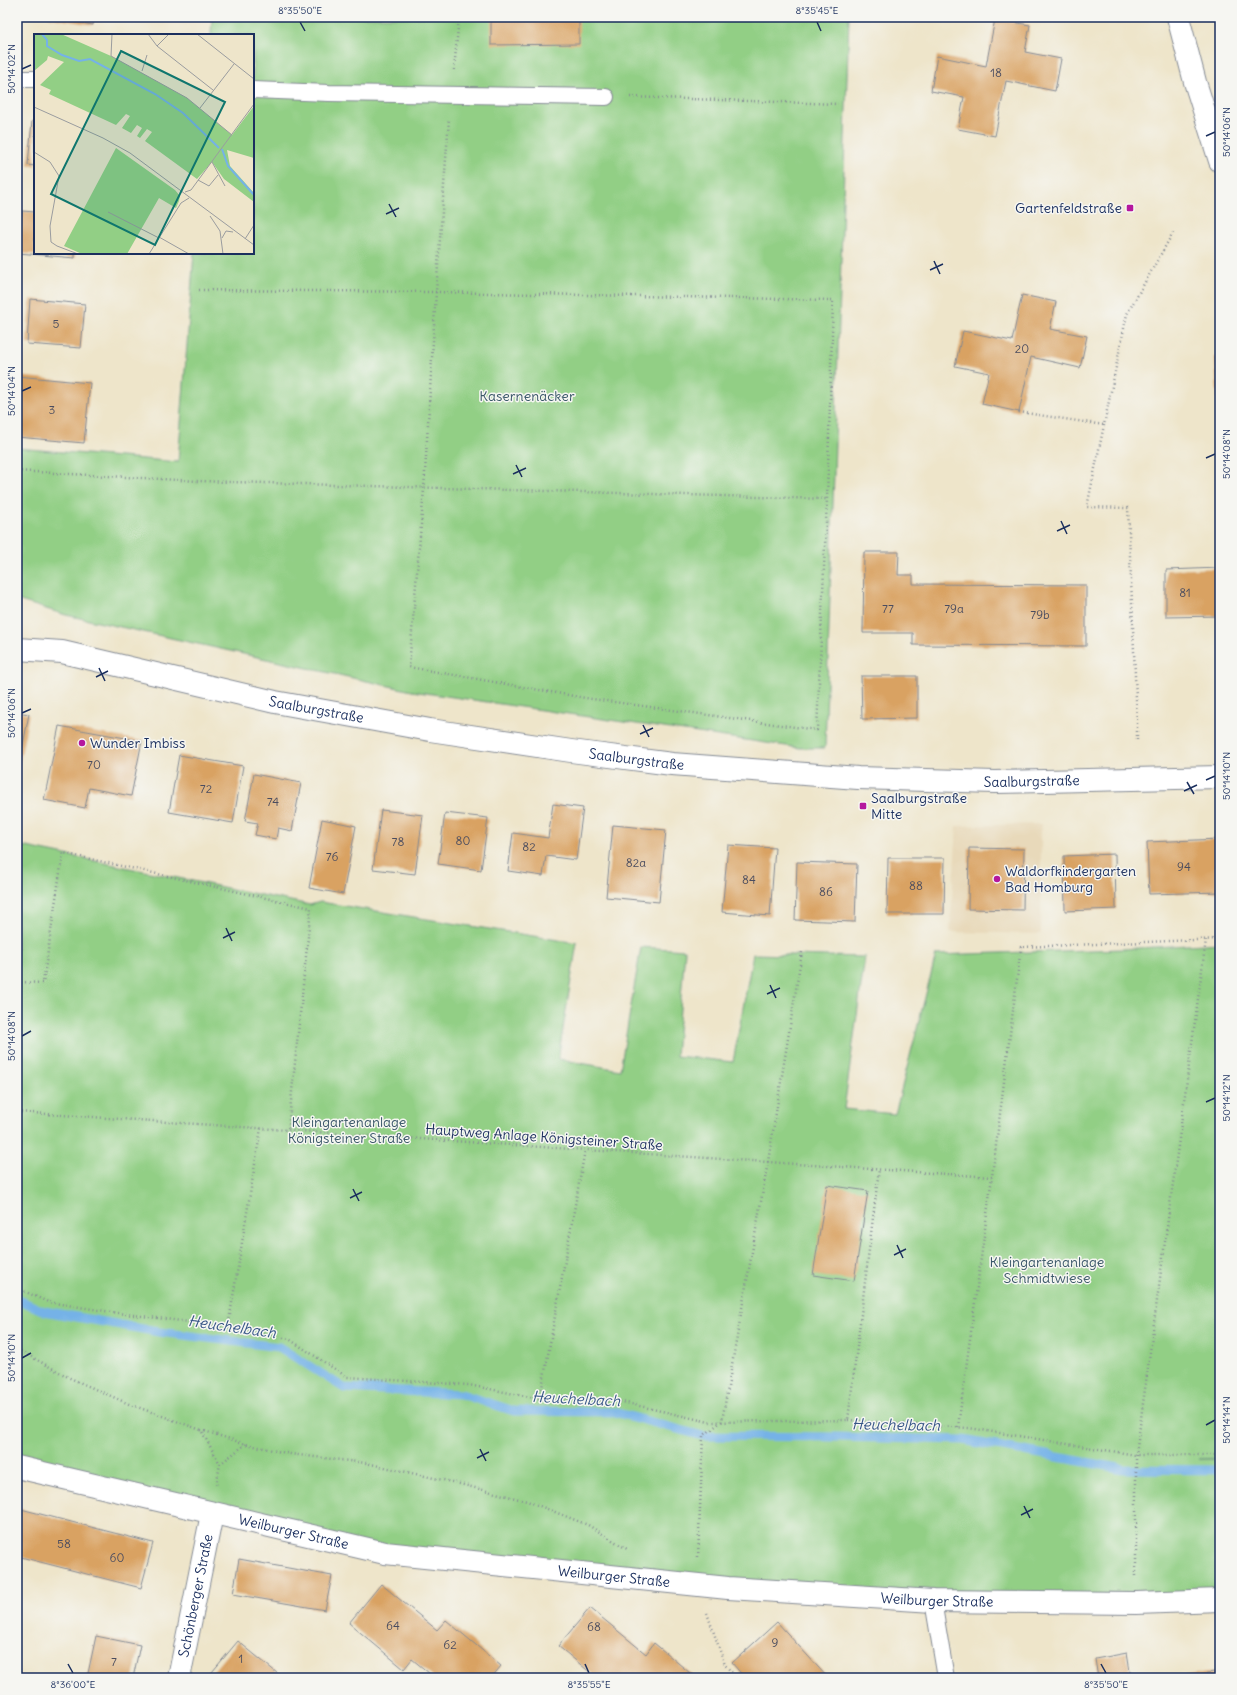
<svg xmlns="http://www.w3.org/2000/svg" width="1237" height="1695" font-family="Delius,sans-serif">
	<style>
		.built { fill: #e8d9ba }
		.green { fill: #92cf85; stroke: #567f72 }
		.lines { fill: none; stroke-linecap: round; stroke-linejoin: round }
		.stream { stroke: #75b2e7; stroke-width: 9 }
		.building { fill: #d9a262 }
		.service-casing { stroke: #848a94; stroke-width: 18 }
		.minor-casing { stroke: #848a94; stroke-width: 24 }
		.tertiary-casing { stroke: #848a94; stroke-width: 24 }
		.path { stroke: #848a94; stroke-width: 2.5; stroke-dasharray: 1 3; stroke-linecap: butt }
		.service { stroke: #fff; stroke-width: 16 }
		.minor { stroke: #fff; stroke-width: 22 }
		.tertiary { stroke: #fff; stroke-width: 22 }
		.ticks { fill: none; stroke: #1b2f5e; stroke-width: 1.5 }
		.poi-dot { fill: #b5179e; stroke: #f6f6f2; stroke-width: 1.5 }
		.labels { text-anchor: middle; stroke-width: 3; stroke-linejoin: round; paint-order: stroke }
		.number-label { font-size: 12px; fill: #4a4c5f }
		.poi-label { font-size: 14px; fill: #1b2f5e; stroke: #f6f6f2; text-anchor: start }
		.park-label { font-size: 14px; fill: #395768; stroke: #f6f6f2 }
		.street-label { font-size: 14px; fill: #1b2f5e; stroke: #f6f6f2 }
		.water-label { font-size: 15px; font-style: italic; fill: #365687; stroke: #f6f6f2 }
		.inset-river { fill: none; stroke: #75b2e7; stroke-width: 2 }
		.inset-road { fill: none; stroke: #9a9c9f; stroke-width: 1 }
		.view { fill: #0f766e; fill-opacity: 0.15; stroke: #0f766e; stroke-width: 2 }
		.inset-edge { fill: none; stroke: #1b2f5e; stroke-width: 2 }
		.neatline { fill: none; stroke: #1b2f5e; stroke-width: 1.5 }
		.ticks-label { font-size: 10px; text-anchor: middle; fill: #1b2f5e }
	</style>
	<rect width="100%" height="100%" fill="#f6f6f2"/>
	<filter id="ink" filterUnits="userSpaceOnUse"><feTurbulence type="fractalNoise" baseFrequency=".025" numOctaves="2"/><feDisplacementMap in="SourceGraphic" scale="8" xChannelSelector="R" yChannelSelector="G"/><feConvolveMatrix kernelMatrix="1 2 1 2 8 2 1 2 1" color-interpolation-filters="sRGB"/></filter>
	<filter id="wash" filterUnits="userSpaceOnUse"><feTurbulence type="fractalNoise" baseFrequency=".012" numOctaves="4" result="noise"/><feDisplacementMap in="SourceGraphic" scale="16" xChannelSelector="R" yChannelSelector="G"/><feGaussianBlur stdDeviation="0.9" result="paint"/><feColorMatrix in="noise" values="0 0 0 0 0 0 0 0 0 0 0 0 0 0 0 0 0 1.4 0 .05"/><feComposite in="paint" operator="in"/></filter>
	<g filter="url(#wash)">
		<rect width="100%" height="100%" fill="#eee5ca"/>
		<path class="built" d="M1041,824v110l-91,-2 7,-106z"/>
		<path class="green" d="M212,17h637l-24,731h-25l-388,-57 -346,-76 -49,-15v-152l161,14 16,-209h59v-218h-42z
			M17,845l293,60 10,-3 257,41 -19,116 62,11 21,-123 44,3 -9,106 57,6 20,-108 112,3 -21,152 51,5 41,-159 187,-6 97,-6v515l-22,1h22v141l-287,1 -548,-48 -368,-86z"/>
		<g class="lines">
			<path class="stream" d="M17,1299l27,12 115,21 120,15 65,41 117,6 53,17 100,1 89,24 135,1 125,3 161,29 96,1"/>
		</g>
		<g id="blocks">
			<path class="building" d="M47,17h47l-1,8z
				M491,17h88v27l-88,1z
				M995,19l35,6 -5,27 36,7 -6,32 -49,-10 -11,55 -37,-7 6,-32 -33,-6 6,-35 49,10z
				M32,121l3,1v44l-7,-1z
				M22,211l13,1v41h40v5l-57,-5z
				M1022,295l34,7 -6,27 37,7 -7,32 -49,-11 -12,55 -37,-8 7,-31 -34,-7 8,-35 49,10z
				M30,299l55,5 -4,44 -54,-4z
				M1215,357h5v51h-2z
				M17,376l73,7 -6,60 -67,-6z
				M864,552h35l-1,23h15v9l173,1v61l-173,-1v-12h-50z
				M1220,568v48l-54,1v-47z
				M861,676h56v42l-55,1z
				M17,712l12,2 -11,57h-1z
				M59,726l83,15 -11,55 -42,-8 -4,20 -41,-8z
				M179,755l64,11 -10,57 -64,-11z
				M254,774l47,9 -9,48 -14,-3 -2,11 -21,-4 3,-12 -13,-2z
				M553,804l30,4 -7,52 -30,-4 -3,20 -35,-5 5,-38 35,5z
				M381,810l42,5 -8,59 -42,-5z
				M445,813l43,5 -7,52 -43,-6z
				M322,819l34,7 -13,68 -34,-6z
				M613,825l53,5 -7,72 -53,-5z
				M1220,839v53l-71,2 -2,-52z
				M728,845l47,3 -5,68 -48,-4z
				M969,848l55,1 -1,61 -55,-1z
				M1115,854l1,55 -51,2 -1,-55z
				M888,858h57l-1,56h-57z
				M797,862l60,2 -2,58 -60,-2z
				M827,1185l41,6 -14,90 -41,-6z
				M17,1508l136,35 -12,45 -124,-32z
				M239,1559l93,17 -7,34 -92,-16z
				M381,1584l56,46 9,-10 55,46 -10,12h-56l-23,-19 -8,10 -55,-46z
				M590,1608l56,46 8,-11 42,35h-99l-39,-32z
				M777,1622l51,56h-83l-13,-15z
				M96,1636l44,9 -7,33h-46z
				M238,1641l45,37h-76z
				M1127,1653l4,25h-33l-3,-19z
				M1220,1671v7h-37v-1z"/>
		</g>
	</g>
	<g filter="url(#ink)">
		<use href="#blocks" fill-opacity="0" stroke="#848a94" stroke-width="1"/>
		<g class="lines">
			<g class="service-casing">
				<path id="service" d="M17,79h18
					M253,90l76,3 277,4
					M933,1601l13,77"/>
			</g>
			<g class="minor-casing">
				<g id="minor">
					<path d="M1178,17l17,65 25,79"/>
					<path id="s1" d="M17,1467l368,86 343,35 205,13 203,2 84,-3"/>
					<path id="s2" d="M179,1678l33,-164"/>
				</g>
			</g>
			<g class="tertiary-casing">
				<g id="tertiary">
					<path id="s3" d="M17,649l45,3 213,50 155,28 141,21 101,13 186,14 137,4 225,-5"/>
				</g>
			</g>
			<path class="path" d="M454,70l5,-53
				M630,97l208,7
				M199,290l237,2 397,8 -6,199 -10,231 -232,-32 -176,-31 15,-178 12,-197 13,-173
				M1019,412l85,13 23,-111 47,-83
				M1104,425l-17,82 41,1 9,215v20
				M17,471l180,10 630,18
				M17,982l26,1 20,-130 248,55 -23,222
				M17,1112l975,65 29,-230 199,-8
				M17,1288l31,14 70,11 110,14 33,-199
				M228,1327l61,12 58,38 122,8 71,14 45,-249
				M17,1349l53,29 59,26 72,26 19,34 -4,22
				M540,1399l78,2 91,21 139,-2 31,-251
				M848,1420l121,8 167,27h84
				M958,1427l34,-250
				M201,1430l45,14 44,10 76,9 86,19 75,19 61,24 39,24
				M220,1464l26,-20
				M698,1557l5,-121 19,-15 46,-259 34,-210
				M1136,1576v-121l70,-515
				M707,1613l18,52 12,13"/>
			<use href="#service" class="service"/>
			<use href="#minor" class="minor"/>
			<use href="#tertiary" class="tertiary"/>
		</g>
	</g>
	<path class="ticks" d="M300,22l5,9M817,22l4,9M22,69l9,-4M1206,136l9,-4M389,204l7,13M386,214l13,-6M934,261l6,13M930,270l13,-6M22,391l9,-4M1206,458l9,-4M516,465l6,12M513,474l13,-6M1061,521l6,13M1057,531l13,-6M99,668l6,13M96,677l12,-6M22,713l9,-4M643,725l6,12M640,734l13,-6M1206,780l9,-4M1187,782l7,12M1184,791l13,-6M226,928l6,13M223,938l12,-6M770,985l6,13M767,994l13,-6M22,1036l9,-5M1206,1102l9,-4M353,1189l6,12M350,1198l12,-6M897,1245l6,13M894,1255l12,-6M22,1358l9,-5M1206,1425l9,-5M480,1449l6,12M477,1458l12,-6M1024,1506l6,12M1021,1515l12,-6M68,1664l5,9M585,1664l4,9M1101,1664l5,9"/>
	<g class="poi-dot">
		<rect x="1126" y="204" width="8" height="8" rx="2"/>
		<circle cx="82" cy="743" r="4"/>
		<rect x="859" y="802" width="8" height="8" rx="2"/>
		<circle cx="997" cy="879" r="4"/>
	</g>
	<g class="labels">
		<g class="number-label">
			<text x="996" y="77">18</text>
			<text x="56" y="328">5</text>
			<text x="1022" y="353">20</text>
			<text x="52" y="414">3</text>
			<text x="1185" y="597">81</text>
			<text x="888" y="613">77</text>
			<text x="954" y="613">79a</text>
			<text x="1040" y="619">79b</text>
			<text x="94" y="769">70</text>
			<text x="206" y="793">72</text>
			<text x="273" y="806">74</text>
			<text x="463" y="845">80</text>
			<text x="398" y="846">78</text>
			<text x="529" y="851">82</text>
			<text x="332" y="861">76</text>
			<text x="636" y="867">82a</text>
			<text x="1184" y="871">94</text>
			<text x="749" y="884">84</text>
			<text x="916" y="890">88</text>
			<text x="826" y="896">86</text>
			<text x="64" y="1548">58</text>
			<text x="117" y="1562">60</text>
			<text x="393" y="1630">64</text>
			<text x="594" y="1631">68</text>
			<text x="775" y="1647">9</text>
			<text x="450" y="1649">62</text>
			<text x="241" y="1663">1</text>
			<text x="114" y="1666">7</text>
		</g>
		<g class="poi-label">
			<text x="1122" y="213" text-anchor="end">Gartenfeldstraße</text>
			<text x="90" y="748">Wunder Imbiss</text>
			<text x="871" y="803">Saalburgstraße<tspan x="871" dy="16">Mitte</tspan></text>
			<text x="1005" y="876">Waldorfkindergarten<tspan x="1005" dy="16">Bad Homburg</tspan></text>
		</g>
		<g class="park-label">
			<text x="527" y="401">Kasernenäcker</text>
			<text x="349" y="1127">Kleingartenanlage<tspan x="349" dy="16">Königsteiner Straße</tspan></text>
			<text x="1047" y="1267">Kleingartenanlage<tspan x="1047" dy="16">Schmidtwiese</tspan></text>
		</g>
		<g class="street-label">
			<text dy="5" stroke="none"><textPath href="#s3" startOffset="306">Saalburgstraße</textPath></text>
			<text dy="5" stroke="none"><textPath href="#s3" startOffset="630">Saalburgstraße</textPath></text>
			<text dy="5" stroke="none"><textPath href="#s3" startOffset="1026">Saalburgstraße</textPath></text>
			<text transform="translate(544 1137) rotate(4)" y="5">Hauptweg Anlage Königsteiner Straße</text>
			<text dy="5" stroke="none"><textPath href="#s1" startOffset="284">Weilburger Straße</textPath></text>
			<text dy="5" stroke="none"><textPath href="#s1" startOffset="608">Weilburger Straße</textPath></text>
			<text dy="5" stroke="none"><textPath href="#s2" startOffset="84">Schönberger Straße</textPath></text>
			<text dy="5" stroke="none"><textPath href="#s1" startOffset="932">Weilburger Straße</textPath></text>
		</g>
		<g class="water-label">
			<text transform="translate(232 1327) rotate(8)" y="5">Heuchelbach</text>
			<text transform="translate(576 1399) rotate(3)" y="5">Heuchelbach</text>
			<text transform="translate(896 1425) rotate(1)" y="5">Heuchelbach</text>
		</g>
	</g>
	<g transform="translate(34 34)">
		<rect width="220" height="220" fill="#eee5ca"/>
		<path d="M0,0h27l50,22 76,42 45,37 22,-29v52l-27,-8 3,16 24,27v9l-30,-23 -12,-17 -15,17 -52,-38 7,-9 -5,-3 -7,9 -3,-2 5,-8 -5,-3 -6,8 -9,-5 8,-12 -4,-2 -10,11 -67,-31 2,-4 -11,-5 24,-23 -16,-6 -1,4 -13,11zM82,114l59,42 5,6 -1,5 -3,7 -17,-10 -32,56h-45l-18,-8z" fill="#92cf85"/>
		<path class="inset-river" d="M8,0l5,6v6l15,9 17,6 11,-2 65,35 28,19 36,35M188,115l6,17 26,29"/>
		<path class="inset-road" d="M78,0l-1,22 76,42 45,37M114,0l9,12 56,44M163,0l57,45M123,12l12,-12M108,37l5,-16M0,73l69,31 27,15 124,92M166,74l34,-44M0,118l16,10 9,14 -9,50 1,16 6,4 21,8M178,128l13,24M164,146l11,6 9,-11M151,158l6,-2 63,-86M74,178l51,26M176,182l10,15 3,23M125,203l30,17M188,204l4,-7 7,1M211,205l9,-14M115,220l32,-51 8,-5"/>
		<path class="view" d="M87,17l104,51 -70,143 -104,-51z"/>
		<rect width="220" height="220" class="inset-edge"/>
	</g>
	<rect width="1237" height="1695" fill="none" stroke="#f6f6f2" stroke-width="44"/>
	<rect x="22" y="22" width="1193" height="1651" class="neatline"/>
	<g class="ticks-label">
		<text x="300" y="14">8°35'50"E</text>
		<text x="817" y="14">8°35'45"E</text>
		<text transform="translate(11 69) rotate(-90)" y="4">50°14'02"N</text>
		<text transform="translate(1226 132) rotate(-90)" y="4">50°14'06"N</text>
		<text transform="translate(11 391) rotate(-90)" y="4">50°14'04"N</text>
		<text transform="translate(1226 454) rotate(-90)" y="4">50°14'08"N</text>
		<text transform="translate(11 713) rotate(-90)" y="4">50°14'06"N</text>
		<text transform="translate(1226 776) rotate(-90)" y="4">50°14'10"N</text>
		<text transform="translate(11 1036) rotate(-90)" y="4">50°14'08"N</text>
		<text transform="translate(1226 1098) rotate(-90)" y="4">50°14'12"N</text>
		<text transform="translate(11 1358) rotate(-90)" y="4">50°14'10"N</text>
		<text transform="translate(1226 1420) rotate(-90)" y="4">50°14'14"N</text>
		<text x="73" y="1688">8°36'00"E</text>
		<text x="589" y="1688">8°35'55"E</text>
		<text x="1106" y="1688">8°35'50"E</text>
	</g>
</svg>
